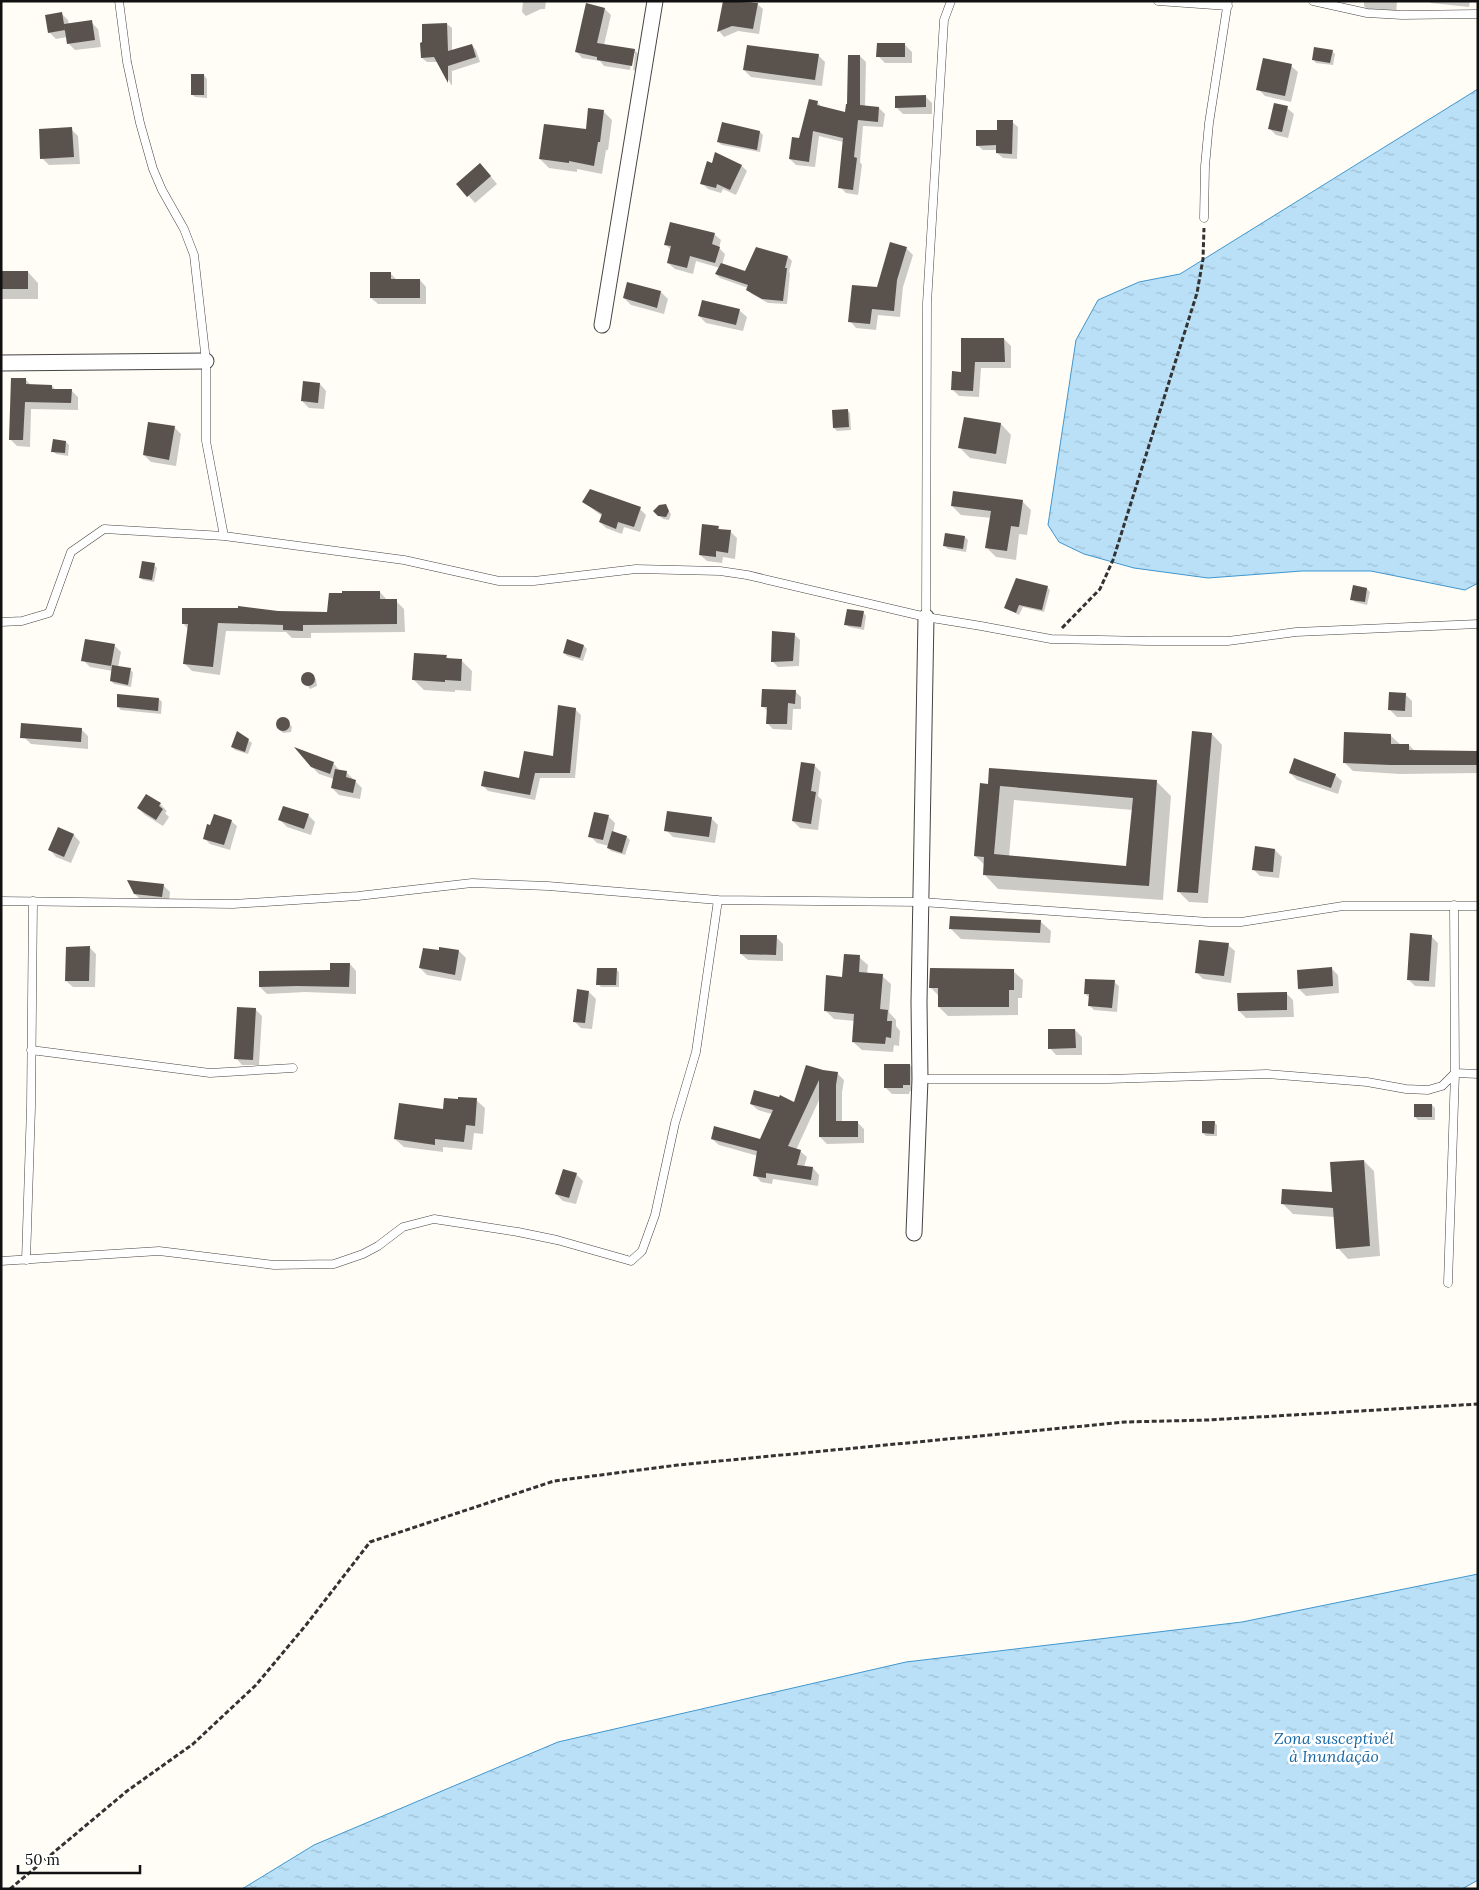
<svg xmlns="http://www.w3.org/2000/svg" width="1479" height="1890" font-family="Lora,serif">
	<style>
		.water { fill: url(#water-ripples); stroke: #3f96cf }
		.shadow { fill: #0003; fill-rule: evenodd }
		.building { fill: #5a524d; fill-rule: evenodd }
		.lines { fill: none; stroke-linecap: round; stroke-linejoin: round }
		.service-casing { stroke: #444; stroke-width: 9 }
		.minor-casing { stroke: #444; stroke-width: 17 }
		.path { stroke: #333; stroke-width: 3; stroke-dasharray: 5 2.5; stroke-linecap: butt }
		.service { stroke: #fff; stroke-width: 8 }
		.minor { stroke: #fff; stroke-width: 15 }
		.labels { text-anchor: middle; stroke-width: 5; stroke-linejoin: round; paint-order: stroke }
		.water-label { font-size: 16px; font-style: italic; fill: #1768a6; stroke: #fff }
	</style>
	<defs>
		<pattern id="water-ripples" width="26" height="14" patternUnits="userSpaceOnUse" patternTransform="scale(1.25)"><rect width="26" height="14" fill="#b9e0f7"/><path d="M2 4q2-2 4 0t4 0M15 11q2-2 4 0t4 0" fill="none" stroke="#9ebfd3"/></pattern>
	</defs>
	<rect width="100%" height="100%" fill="#fffdf5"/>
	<path class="water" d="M1478,89v494l-13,7 -94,-19h-69l-94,7 -74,-10 -50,-14 -25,-12 -11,-17 28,-185 22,-40 41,-18 41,-8z
		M1478,1574v306l-16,9h-1220l72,-44 244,-103 348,-80 336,-40z"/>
	<path class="shadow" d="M523,1h23l-1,8h-4l-15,7 -4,-4z
		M724,1h29l-1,2 5,1 6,5 -4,25 -21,-3 -14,6 -5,-6z
		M1364,1h33l-1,14 -25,-2 -7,-7z
		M1429,1h41l-1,6 -38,-4z
		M605,9l6,6 -7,30 30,5 7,6 -3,15 -5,-1 2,-17h-2l-3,17 -26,-4 -4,-5 -18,-3 -6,-7z
		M61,13l7,7 1,5 22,-3 7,7 3,18 -26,3 -7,-7 -1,-6 -11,2 -7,-7z
		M447,24l5,4v23l20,-6 4,5 4,12 -28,9v15l-14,-24h-11l-5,-4z
		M905,45l7,7v11h-27l-7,-7z
		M1332,51l3,3 -2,11 -17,-2 -3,-4z
		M818,55l7,7 -3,24 -71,-9 -7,-7z
		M860,56l6,6 -1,45 14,1 6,6 -2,13 -20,-1 -3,36 2,3 -4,30 -12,-2 -6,-6 3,-45 -24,-6 -4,31 -19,-2 -6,-6 27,-57 6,6 23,6z
		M1291,66l7,6 -7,30 -26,-6 -7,-7z
		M204,75l3,4v19l-12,-1 -3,-3z
		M925,96l7,7v11h-29l-6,-6z
		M1287,108l7,6 -6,24 -12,-3 -7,-7z
		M603,111l9,9 -4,30h-2l-4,24 -25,-5v3l-28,-4 -9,-9 47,-28z
		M1012,122l6,5 -1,32 -14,-1 -6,-5v-3h-14l-6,-5z
		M723,124l37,8 3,3 -3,17 -38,-7 -4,-3z
		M71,129l7,7 2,28 -31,1 -7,-7z
		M716,154l26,12 5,5 -11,24 -13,-6 -2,4 -13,-4 -6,-6 11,-19z
		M487,172l10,12 -22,19 -17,-19z
		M714,234l7,6 -2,8 6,6 -3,11 24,8 42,-16 4,4 -3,11 1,1 -3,31 -19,-1 -16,-9 -4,-4v-2l-28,-10 -4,-4 4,-6 -24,-7 -3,13 -18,-5 -7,-6 3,-13 -5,-5z
		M906,248l7,7 -10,32 -3,30 -22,-2 -2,15 -20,-2 -6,-7 28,-33z
		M1,272h27l10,11v16h-37z
		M391,274l7,7 22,-1 6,7v17h-48l-7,-6z
		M661,292l7,7 -4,15 -33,-9 -7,-7z
		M703,302l37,9 7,6 -4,14 -37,-8 -7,-7z
		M962,339h42l7,7v22h-30l-2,29 -20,-1 -7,-7 10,-16z
		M25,379l7,7h20l4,4h15l7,7v13l-47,-1 -1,38 -13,-1 -7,-7z
		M320,384l6,7 -2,18 -15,-1 -7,-7z
		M847,410l3,3 1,17 -14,1 -3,-3z
		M965,418l36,6 10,11 -5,29 -36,-6 -11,-11z
		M174,427l7,7 -5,32 -25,-4 -7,-7z
		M66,442l3,3 -1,11 -12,-2 -3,-3z
		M1022,501l9,9 -4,25 -8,-1 -3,26 -20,-3 -9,-9 5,-30 -31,-3 -9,-9z
		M583,502l57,7 6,6 -6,17 -16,-5 -2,7 -16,-6 -6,-6 2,-6z
		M665,506l6,8 -2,6 -6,-1 -8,-8z
		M718,527l3,3 9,1 7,7 -2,21 -12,-2 -1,6 -15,-2 -7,-6z
		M965,537l3,3 -2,12 -18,-3 -3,-3z
		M154,565l3,3 -3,14 -11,-2 -3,-3z
		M1047,587l3,3 -6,22 -21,-5 -4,8 -13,-7z
		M1367,589l3,3 -3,13 -12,-3 -3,-3z
		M380,592l8,9h8l8,8 1,23 -94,1v5h-19l-6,-6 -60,-1 -6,44 -28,-4 -8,-8 4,-34 -5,-6 95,-11 50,1z
		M863,612l3,4 -2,14 -15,-3 -3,-3z
		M794,634l6,6 -1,26 -21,1 -6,-6z
		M114,645l7,7 -3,15 12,2 3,4 -2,14 -17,-3 -3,-3 2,-10 -23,-4 -7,-7z
		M584,646l3,3 -4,12 -16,-5 -3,-3z
		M446,656l4,4h11l11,11 -1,20 -16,-1v2l-31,-2 -10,-10z
		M308,674l8,5 1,7 -7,3 -6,-8v-5z
		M795,691l6,6v12h-8l-1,21 -19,-1 -5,-5v-12l-5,-6z
		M1405,694l7,7v16h-15l-7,-7z
		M159,699l3,3 -1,12 -40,-4 -3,-3z
		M575,709l6,6 -6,63h-35l-5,22 -47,-9 -6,-6 38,-5 34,-22z
		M285,719l7,8 -1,5 -8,1 -4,-4v-8z
		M81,729l7,7v13l-57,-5 -7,-7z
		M1212,734l10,11 -14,158 -19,-1 -11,-11z
		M1391,736l10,9h8l6,6 63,1v21l-78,1 -47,-3 -9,-9z
		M248,740l4,3 -4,11 -13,-4 -3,-3z
		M333,763l7,8 6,1 16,16 -2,11 -21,-4 -7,-7 2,-9 -15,-5 -7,-7z
		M814,765l7,7 -3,24 4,4 -4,30 -18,-2 -7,-7z
		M1290,773l45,2 7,6 -4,13 -41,-14z
		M1156,781l15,15 -8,104 -165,-11 -14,-15 1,-9 -10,-9 14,-71zM1014,800l119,10 -6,57 -118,-10z
		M160,804l7,7 -2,2 4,4 -6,9 -18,-11 -7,-7z
		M308,815l7,7 -4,13 -24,-8 -7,-7z
		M608,816l7,7 -2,10 14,4 3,3 -5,15 -14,-4 -3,-3 1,-2 -12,-3 -7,-7z
		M711,818l7,7 -3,18 -42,-6 -7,-7z
		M231,821l6,5 -7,24 -20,-6 -6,-6z
		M59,828l15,7 6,7 -9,21 -15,-6 -6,-7z
		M1275,850l7,7 -3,21 -19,-2 -7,-7z
		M163,885l7,7 -1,11 -27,-2 -7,-7z
		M1040,921l11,10 -1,12 -89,-4 -10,-10z
		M1431,936l7,7 -3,44 -20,-1 -7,-7z
		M776,937l7,7v17l-35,-1 -7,-6z
		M1228,945l7,6 -4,32 -28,-4 -7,-7z
		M89,947l7,7 -1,33h-22l-7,-6z
		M459,951l7,7 -5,23 -34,-6 -7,-7 20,-16z
		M859,957l9,8 -1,9 15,2 9,8 -2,28 7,8v6l4,5 -1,15 -5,-1 -1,7 -31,-2 -9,-8 2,-21 -21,-2 -9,-9 18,-31z
		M350,964l6,7v23l-51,-2 -38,2 -7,-7 71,-15z
		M1331,968l7,7 1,18 -33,3 -7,-7z
		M616,969l3,3v15h-18l-3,-3z
		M1013,971l10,9 -1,18h-4v17l-70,1 -9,-9v-11l-9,-9z
		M1114,982l5,4 -2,26 -23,-2 -5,-5 1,-7 -5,-4z
		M589,992l7,7 -4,30 -11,-1 -7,-7z
		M1286,993l7,7 1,17 -48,1 -7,-7z
		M255,1009l7,7 -3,49h-17l-6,-7z
		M1075,1030l7,7v18h-26l-6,-7z
		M910,1065l7,7v19h-7l-1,3h-17l-7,-7z
		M823,1071l14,2 7,7 -2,13v29h15l7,7v14l-37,1 -7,-7v-39l-24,52 4,1 7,6 -3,10 9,1 6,7 -1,11 -45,-7 -1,5 -11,-2 -6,-7 3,-19 -39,-11 -7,-6 49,1 11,-26 -14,-4 -7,-6h44z
		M476,1100l9,8 -2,26 -9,-1 -2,17 -29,-3v5l-39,-5 -9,-8 49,-29z
		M1432,1105l3,3v12h-17l-3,-3z
		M1214,1122l3,3v11h-11l-3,-3z
		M1364,1161l10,10 6,85 -32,3 -10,-11 -3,-31 -42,-3 -10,-10 51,-10z
		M576,1174l7,7 -7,23 -13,-3 -7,-7z"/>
	<path class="building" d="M723,1l35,2 -5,26 -21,-3 -15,6z
		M586,3l19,5 -8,35 38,6 -3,17 -35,-6v-3l-22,-5z
		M62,12l3,18 -17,3 -3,-18z
		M92,20l3,20 -28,4 -3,-20z
		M447,23l1,28 24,-7 4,13 -28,9v17l-14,-26 -13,1 -1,-15 2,-1v-18z
		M877,43h28v14h-29z
		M747,45l72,9 -4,26 -72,-10z
		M1314,47l19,3 -3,13 -18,-3z
		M848,55h12v50l19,2 -1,15 -20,-2 -4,37 3,1 -4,32 -15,-2 5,-50 -30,-7 -4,31 -20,-3 3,-22 7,1 10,-39 9,2 -1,4 28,7 1,-8h1z
		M1263,58l29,6 -7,32 -29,-6z
		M191,74h13v21h-13z
		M926,95v12l-31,1v-12z
		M1274,103l14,3 -6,26 -14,-3z
		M588,108l16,2 -4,32h-2l-4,24 -25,-5v2l-30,-4 5,-35 42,5z
		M997,120h16l-1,34 -16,-1v-8l-20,1v-16h21z
		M722,122l38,9 -3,19 -40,-8z
		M72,127l2,30 -34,2 -1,-30z
		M715,152l27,13 -12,25 -13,-6 -1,4 -16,-4 7,-23 5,2z
		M480,163l11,13 -24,21 -11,-13z
		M670,222l45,11 -3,11 8,3 -5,16 -25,-7 -3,12 -20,-5 4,-17 -7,-1z
		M890,242l17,5 -10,33 -3,31 -22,-2 -2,15 -22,-2 4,-37 25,2z
		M756,247l32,9 -3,12h2l-4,33 -21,-2 -16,-9 2,-5 -33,-11 6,-11 24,8z
		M1,271h27v18h-27z
		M370,272h21v7h29v19h-50z
		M627,282l34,9 -4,17 -34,-10z
		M702,300l38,9 -4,16 -38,-9z
		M961,338h43l1,24h-30l-2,29 -22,-1 1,-19 9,1z
		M11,378h15v6l26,1v4h20l-1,14 -46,-1 -2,38h-14z
		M303,381l17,2 -2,20 -17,-2z
		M848,409l1,18 -16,1 -1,-18z
		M964,417l37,6 -5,31 -38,-6z
		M148,422l27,4 -6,34 -26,-5z
		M53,439l13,2 -1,12 -14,-1z
		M590,489l51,18 -7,20 -16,-5 -2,7 -17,-7 3,-8 -20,-12z
		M953,491l70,9 -4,27 -8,-1 -4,25 -22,-3 6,-37 -40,-5z
		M666,504l3,7 -3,6 -8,-1 -5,-5 6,-6z
		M702,524l17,2 -1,3 13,1 -3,23 -12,-2v6l-17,-2z
		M945,533l20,3 -2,13 -20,-3z
		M142,561l13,2 -3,17 -13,-2z
		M1016,578l32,8 -6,24 -23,-5 -3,8 -12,-5z
		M1353,585l14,3 -2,14 -15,-2z
		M342,591h38v8h17v25l-94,1v6l-20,-1v-5l-65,-2 -5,44 -30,-3 5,-40h-6v-16h56v-2l40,5 49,1 2,-19h13z
		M847,609l17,2 -3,16 -17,-2z
		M772,631l23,2 -2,28 -22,1z
		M85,639l30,5 -4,22 -30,-5z
		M567,639l17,6 -4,13 -17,-5z
		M414,653l33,2 -1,3 16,1 -1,22 -16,-1v2l-33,-2z
		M112,665l19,3 -3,17 -18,-4z
		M301 679a7 7 0 1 1 14 0a7 7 0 1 1-14 0Z
		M762,689l34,1 -1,14 -7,-1 -1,21h-21l1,-17h-6z
		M1389,692l17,1 -1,18 -17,-1z
		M117,694l42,4 -1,13 -41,-4z
		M558,705l18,3 -6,65h-35l-5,22 -49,-9 3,-15 35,7 5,-27 29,5z
		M276 724a7 7 0 1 1 14 0a7 7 0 1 1-14 0Z
		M21,723l61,5 -1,14 -61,-4z
		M237,731l12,8 -4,13 -14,-5z
		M1192,731l20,2 -14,160 -21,-1z
		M1344,732l47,2v10h18v6l69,1v14h-88l-47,-2z
		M294,747l40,15 -4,12 -19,-7z
		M1294,758l42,16 -5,14 -42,-15z
		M801,762l14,2 -4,27 5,1 -5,32 -19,-3z
		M989,768l168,12 -8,106 -166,-11 1,-18 -10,-1 6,-73 8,1zM1000,786l133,12 -7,68 -132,-12z
		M335,769l12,2 -1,6 10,3 -3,13 -22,-5z
		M146,794l15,9 -2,3 4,3 -7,11 -19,-12z
		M283,806l26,8 -5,15 -26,-9z
		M667,811l45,6 -3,20 -45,-6z
		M594,812l15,3 -6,25 -15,-3z
		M214,814l18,6 -8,25 -21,-6 4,-15 3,1z
		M58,827l16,7 -10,23 -16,-7z
		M612,831l15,5 -5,17 -15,-5z
		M1255,846l20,3 -2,23 -21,-2z
		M127,880l37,4 -2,13 -28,-3z
		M950,916l91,4 -1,13 -91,-4z
		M1410,933l22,2 -3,46 -22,-1z
		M740,935h37l-1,20 -36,-1z
		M1199,940l30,3 -5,33 -29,-3z
		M90,946l-1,35h-24l1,-34z
		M439,947l20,3 -4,25 -36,-7 4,-20 16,2z
		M844,954l16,1 -1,17 24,2 -3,35 8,1 -1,11h5l-1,17 -5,-1 -1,7 -33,-2 2,-28 -30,-3 2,-36 16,2z
		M330,963h20l-1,24 -52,-1 -38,1v-16l71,-1z
		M1332,967l1,19 -35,3 -1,-19z
		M597,968h20l-1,17h-20z
		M930,968l84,1v21h-5v17h-71v-19h-9z
		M1085,979l30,1 -3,28 -24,-2 1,-12h-5z
		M577,989l12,2 -4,32 -12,-1z
		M1287,992v18l-49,1 -1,-18z
		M237,1007l19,1 -3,52 -19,-1z
		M1048,1029h27l1,19 -28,1z
		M884,1064h26v21h-7v3h-19z
		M806,1065l17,5 15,2 -2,13v36h22v16h-39v-57l-31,66 13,4 -4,15 16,2 -2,13 -45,-7v5l-13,-2 4,-25 -46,-12 3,-13 46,13 13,-29 -23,-6 4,-14 25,7 1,-2 14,7z
		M458,1097l19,1 -2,28 -9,-1 -2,17 -29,-3v6l-41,-6 5,-36 44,6 1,-11 14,1z
		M1414,1104h18v13h-18z
		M1202,1121h13l-1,13 -12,-1z
		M1364,1160l6,86 -34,3 -3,-41 -52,-4 1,-15 50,3 -2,-30z
		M563,1169l14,4 -8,25 -14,-4z"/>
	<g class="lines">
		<g class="service-casing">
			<path id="service" d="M119,1l8,61 13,61 13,46 9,21 22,39 10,26 12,106v80l18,95
				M1158,1l70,5
				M1313,1l54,12 35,2 76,-1
				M1204,218l1,-52 4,-43 19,-122
				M926,617l1,-314 17,-283 7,-19
				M1,622l21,-1 27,-8 22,-61 33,-23 120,7 180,24 95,21h35l102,-12 84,2 27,4 179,42 55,9 70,13 98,2h79l68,-9 182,-8
				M1,901l232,3 125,-8 114,-13 76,3 170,14 204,2 287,20h32l102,-16h135
				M31,1050l179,23 83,-5
				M920,1079h188l159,-5 100,8 39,7 22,1 14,-4 13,-13 23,1
				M26,1260l5,-153 2,-206
				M1,1261l158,-10 115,14 60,-1 29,-10 15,-8 25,-19 31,-8 84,13 39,8 74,21 11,-10 13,-36 20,-92 21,-71 22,-152
				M1448,1283l7,-210 -1,-168"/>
		</g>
		<g class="minor-casing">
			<path id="minor" d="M602,325l53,-324
				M1,363l205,-2
				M914,1233l6,-154 -1,-77 7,-385"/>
		</g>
		<path class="path" d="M1062,628l38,-39 13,-29 84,-267 6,-34 1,-31
			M10,1889l117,-98 66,-47 63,-59 50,-60 64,-83 184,-61 124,-16 447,-43 83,-2 270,-16"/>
		<use href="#service" class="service"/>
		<use href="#minor" class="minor"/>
	</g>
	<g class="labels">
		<g class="water-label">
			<text x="1334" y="1744">Zona susceptivél<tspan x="1334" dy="18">à Inundação</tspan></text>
		</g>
	</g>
	<rect width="1479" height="1890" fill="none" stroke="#111111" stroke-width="5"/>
	<path d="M18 1865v8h122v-8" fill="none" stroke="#111111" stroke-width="2.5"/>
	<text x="25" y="1865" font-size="15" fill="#111111" stroke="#ffffff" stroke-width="4" paint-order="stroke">50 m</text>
</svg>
